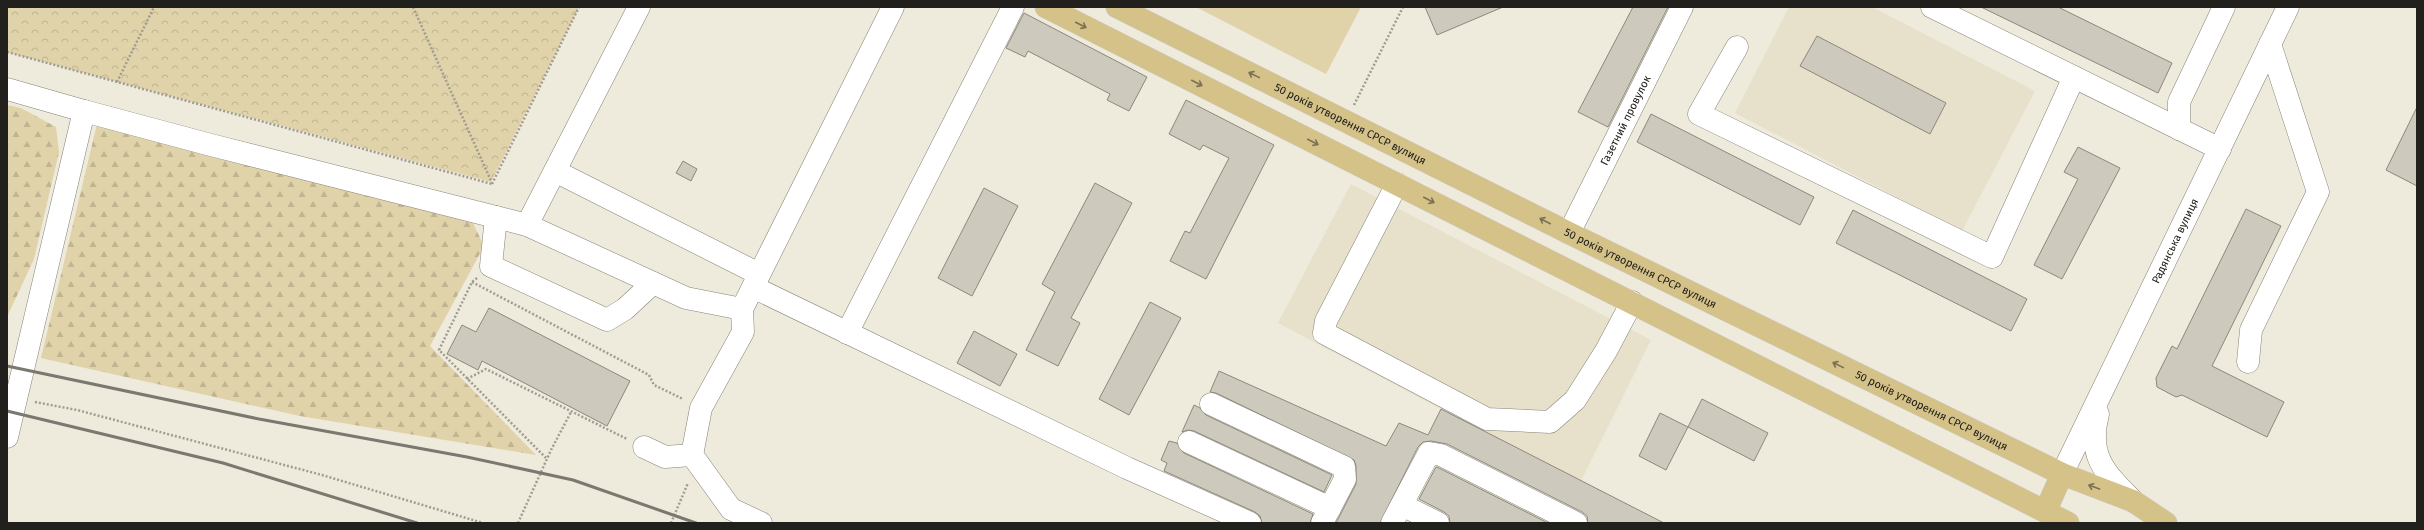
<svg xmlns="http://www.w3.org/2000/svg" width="2424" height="530" font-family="'Fira Sans',sans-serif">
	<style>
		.built { fill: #e7e0cb }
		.green { fill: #e0d2a9 }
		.forest { fill: url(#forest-firs) }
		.park { fill: url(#park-crowns) }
		.building { fill: #cdc9bc; stroke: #8c887c }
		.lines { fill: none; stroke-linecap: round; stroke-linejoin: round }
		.minor-casing { stroke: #878377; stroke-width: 23 }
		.major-casing { stroke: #cececd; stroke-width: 23 }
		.path { stroke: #9f9c92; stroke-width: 2.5; stroke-dasharray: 2 2; stroke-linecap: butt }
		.minor { stroke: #fff; stroke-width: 22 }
		.major { stroke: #d4c288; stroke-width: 22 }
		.rail { stroke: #7b7870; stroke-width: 3 }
		.oneway { stroke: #7b7152 }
		.labels { text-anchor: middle; stroke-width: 4; stroke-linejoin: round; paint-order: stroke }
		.street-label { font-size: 11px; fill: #22201c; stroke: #eeeadc }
	</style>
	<defs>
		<pattern id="forest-firs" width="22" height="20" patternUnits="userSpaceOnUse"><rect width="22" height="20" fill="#e0d2a9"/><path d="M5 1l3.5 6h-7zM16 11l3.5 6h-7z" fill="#c0b491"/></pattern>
		<pattern id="park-crowns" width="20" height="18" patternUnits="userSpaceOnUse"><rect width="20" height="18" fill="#e0d2a9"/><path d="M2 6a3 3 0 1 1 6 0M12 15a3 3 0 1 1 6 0" fill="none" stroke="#c0b491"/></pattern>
	</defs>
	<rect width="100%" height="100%" fill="#eeeadc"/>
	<path class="built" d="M1789,7h83l163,84 -73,140 -227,-118z
		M1351,184l300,156 -70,141 -140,-72 -163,-86z"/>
	<path class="green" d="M1196,7h165l-35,67z"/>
	<path class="forest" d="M7,105l14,3 35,19 3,25 -25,107 -27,58z
		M97,124l374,95 13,27 -54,100 106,109 -236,-39 -259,-58z"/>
	<path class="park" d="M7,7h572l-88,175 -484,-130z"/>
	<path class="building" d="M1425,7h78l-66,28z
		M1633,7h35l-60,120 -30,-15z
		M1981,7h77l114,56 -14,30z
		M1024,13l123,64 -18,34 -22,-11 3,-6 -82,-43 -3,6 -19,-9z
		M1817,36l129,67 -16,31 -130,-68z
		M1186,100l88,45 -68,134 -36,-18 15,-30 5,2 39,-75 -26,-13 -3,5 -31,-16z
		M2417,107v79l-31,-16z
		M1651,114l163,83 -14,28 -163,-83z
		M2078,147l42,21 -58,111 -28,-14 44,-86 -14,-7z
		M683,161l14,8 -6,12 -15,-8z
		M1095,183l37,20 -61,115 9,5 -22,43 -32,-16 29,-58 -13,-8z
		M984,188l34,18 -46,90 -34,-18z
		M2246,209l35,17 -69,140 72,36 -17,35 -85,-42 -6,2 -19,-10 -1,-9 16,-32 5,3z
		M1853,210l174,89 -16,32 -175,-88z
		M1150,302l31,16 -52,97 -30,-16z
		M489,308l141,73 -23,45 -125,-65 -4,9 -31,-16 15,-29 14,7z
		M974,331l43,23 -17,32 -43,-23z
		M1219,371l167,75 13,-23 29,12 13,-26 223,114h-76l-1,-7 -5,-4 -135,-68 -16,-3 -8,1 -5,5 -38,76h-44l20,-39v-18l-2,-6 -138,-67 -6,-1z
		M1702,399l66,34 -14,28 -66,-34z
		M1194,405l6,3 6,7 126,60 -8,17 -130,-61 -6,-1 -6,2z
		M1660,413l28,14 -22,43 -27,-14z
		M1169,441l8,2 7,10 129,61 -3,9h-48l-2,-7 -5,-4 -91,-41 3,-8 -6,-3z
		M1436,467h1l111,56h-98l-1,-7 -5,-4 -25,-13z"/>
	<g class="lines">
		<g class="minor-casing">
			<g id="minor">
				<path d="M1932,7l288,142"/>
				<path d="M1737,47l-38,67 293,143 82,-180"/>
				<path d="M7,89l77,22 -77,326"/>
				<path d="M84,111l127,34 316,80 159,73 56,11 151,-302"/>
				<path d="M2179,129v-27l45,-95"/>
				<path d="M555,171l204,103"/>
				<path d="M1397,184l-71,137 -2,12 163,86 63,3 25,-22 31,-49 26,-49"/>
				<path d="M496,217l-5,49 116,54 18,-11 28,-26"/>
				<path d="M527,225l112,-218"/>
				<path id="s1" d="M1569,233l113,-226"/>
				<path d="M753,287l374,181 123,55"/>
				<path d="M847,333l166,-326"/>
				<path d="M2248,362l3,-32 67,-138 -48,-148"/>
				<path d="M1211,404l133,63 1,12 -23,44"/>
				<path d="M2098,414c-11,42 7,59 35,87"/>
				<path d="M1189,442l141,66"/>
				<path d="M644,447l21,10 27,-2 9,-47 42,-76 -1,-23"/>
				<path d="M692,455l39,54 30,14"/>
				<path id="s2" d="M2062,474l226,-467"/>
				<path d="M1402,505l36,18"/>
				<path d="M1392,523l37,-70 12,2 135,68"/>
			</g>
		</g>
		<g class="major-casing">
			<g id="major">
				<path d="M1046,7l1022,516"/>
				<path id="s3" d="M1117,7l452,226 493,241 71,27 33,22"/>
				<path d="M2046,510l16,-36"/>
			</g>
		</g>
		<path class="path" d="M413,7l79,176
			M7,52l485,132
			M117,82l37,-75
			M1354,105l49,-98
			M492,184l87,-177
			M477,278l-5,4 -33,68 108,109
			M472,282l177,93 5,10 29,14
			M467,379l19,-10 141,70
			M35,402l42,8 245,65 161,48
			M518,523l33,-73 20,-38
			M671,523l17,-40"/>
		<use href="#minor" class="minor"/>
		<use href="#major" class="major"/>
		<path class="rail" d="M7,366l252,53 208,38 106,23 123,43
			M7,411l216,52 194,60"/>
	</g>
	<defs><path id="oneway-shaft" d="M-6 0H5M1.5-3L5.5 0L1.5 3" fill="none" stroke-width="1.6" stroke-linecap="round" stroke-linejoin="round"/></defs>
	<g class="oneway">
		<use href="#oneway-shaft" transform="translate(1081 25) rotate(27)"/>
		<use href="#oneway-shaft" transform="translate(1254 75) rotate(-154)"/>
		<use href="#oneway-shaft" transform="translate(1197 83) rotate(27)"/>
		<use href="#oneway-shaft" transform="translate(1313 142) rotate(27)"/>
		<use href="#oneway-shaft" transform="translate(1429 200) rotate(27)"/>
		<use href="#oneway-shaft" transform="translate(1545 221) rotate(-153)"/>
		<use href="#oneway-shaft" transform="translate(1838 365) rotate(-154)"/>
		<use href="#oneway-shaft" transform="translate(2094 487) rotate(-160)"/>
	</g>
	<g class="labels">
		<g class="street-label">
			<text dy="4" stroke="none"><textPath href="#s1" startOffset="126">Газетний провулок</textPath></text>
			<text dy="4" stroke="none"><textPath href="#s3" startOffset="261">50 років утворення СРСР вулиця</textPath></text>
			<text dy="4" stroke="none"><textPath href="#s2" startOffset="259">Радянська вулиця</textPath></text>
			<text dy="4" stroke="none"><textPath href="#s3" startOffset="585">50 років утворення СРСР вулиця</textPath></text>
			<text dy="4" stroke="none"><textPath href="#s3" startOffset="909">50 років утворення СРСР вулиця</textPath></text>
		</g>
	</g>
	<rect width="2424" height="530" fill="none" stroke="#22201c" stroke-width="16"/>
</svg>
